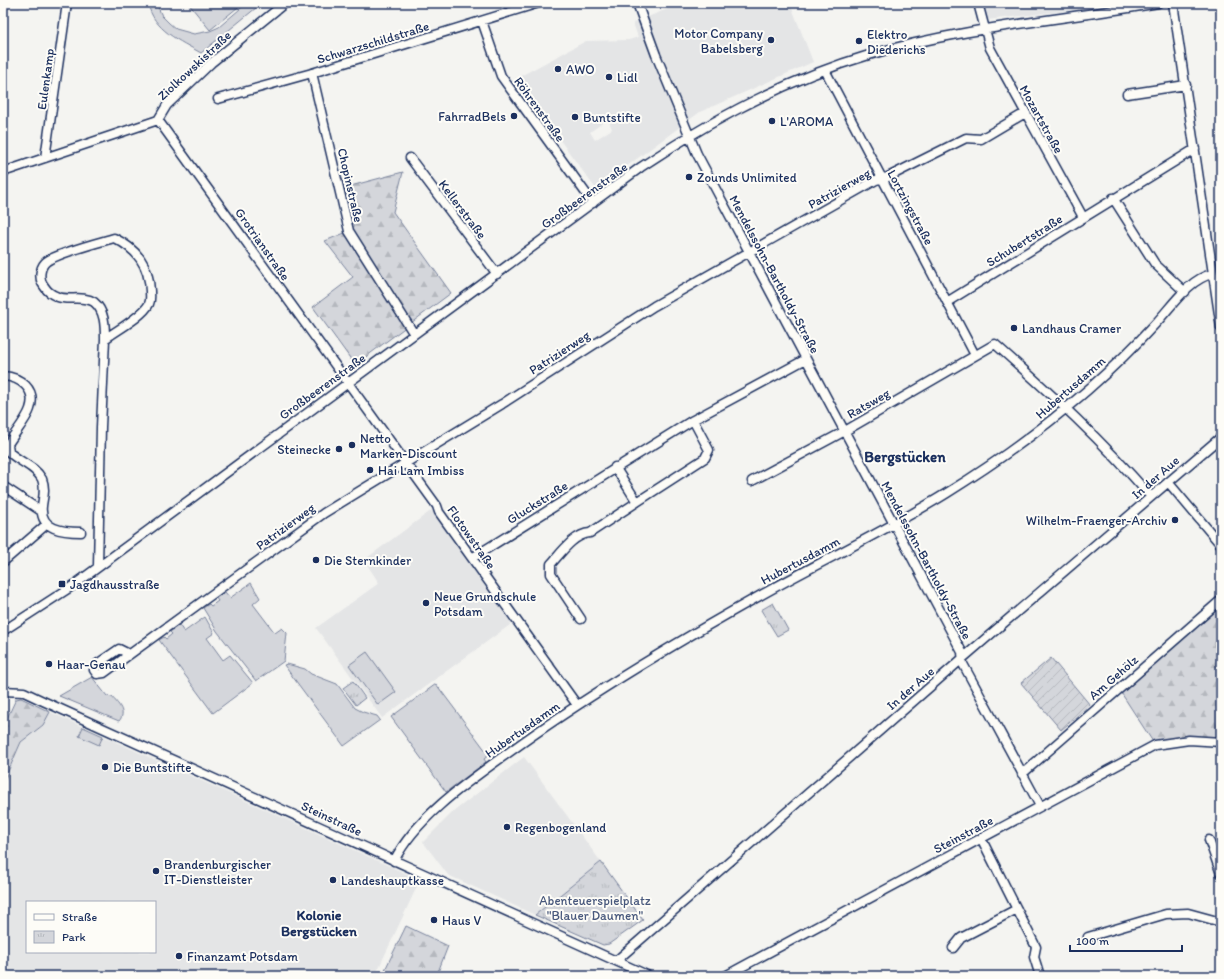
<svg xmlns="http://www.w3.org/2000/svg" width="1224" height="979" font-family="Itim,sans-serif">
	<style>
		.built { fill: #e4e5e6; fill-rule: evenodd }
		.grass { fill: #d4d6db; stroke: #78829c }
		.forest { fill: url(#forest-firs); stroke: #78829c }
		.park { fill: url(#park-tufts); stroke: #78829c }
		.garden { fill: url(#garden-furrows); stroke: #78829c }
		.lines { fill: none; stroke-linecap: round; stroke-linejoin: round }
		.minor-casing { stroke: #1b2f5e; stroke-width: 11 }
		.minor { stroke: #fdfcf7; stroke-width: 8 }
		.poi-dot { fill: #1b2f5e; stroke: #fdfcf7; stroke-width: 1.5 }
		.labels { text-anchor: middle; stroke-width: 4; stroke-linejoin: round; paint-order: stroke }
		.poi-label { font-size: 13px; fill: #1b2f5e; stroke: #fdfcf7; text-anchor: start }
		.street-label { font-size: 13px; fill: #1b2f5e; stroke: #fdfcf7 }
		.park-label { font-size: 13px; fill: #49597d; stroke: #fdfcf7 }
		.neighbourhood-label { font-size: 14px; font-weight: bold; fill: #1b2f5e; stroke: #fdfcf7 }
		.quarter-label { font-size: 15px; font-weight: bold; fill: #1b2f5e; stroke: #fdfcf7 }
	</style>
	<defs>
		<pattern id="forest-firs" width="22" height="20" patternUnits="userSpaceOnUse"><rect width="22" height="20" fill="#d4d6db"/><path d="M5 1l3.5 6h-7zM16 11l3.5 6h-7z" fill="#b5b8be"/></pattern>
		<pattern id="park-tufts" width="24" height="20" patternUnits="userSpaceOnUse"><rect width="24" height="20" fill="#d4d6db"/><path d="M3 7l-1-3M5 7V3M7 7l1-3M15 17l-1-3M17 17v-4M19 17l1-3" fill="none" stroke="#b5b8be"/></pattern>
		<pattern id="garden-furrows" width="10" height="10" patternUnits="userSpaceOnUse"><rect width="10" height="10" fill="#d4d6db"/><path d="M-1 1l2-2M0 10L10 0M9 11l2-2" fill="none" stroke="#b5b8be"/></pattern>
	</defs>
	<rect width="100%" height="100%" fill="#f4f4f1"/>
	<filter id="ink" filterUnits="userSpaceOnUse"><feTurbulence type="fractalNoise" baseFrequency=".025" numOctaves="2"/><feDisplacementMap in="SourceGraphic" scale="8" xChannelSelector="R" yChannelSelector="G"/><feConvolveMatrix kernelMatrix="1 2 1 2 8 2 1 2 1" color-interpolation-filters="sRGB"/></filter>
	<g filter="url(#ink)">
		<path class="built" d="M682,3h108l23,59 -113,50 -104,77 -81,-110 71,-38 43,-1 9,-3 -5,-14zM608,119l4,10 -17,11 -5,-8z
			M982,3h136l-30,5 -101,12z
			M432,510l82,112 -132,96 -66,-90 63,-45 -15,-23z
			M50,712l370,168 -45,96h-372v-119l4,-9 -4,-8v-57l18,-41 22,-17zM27,902h128v50h-128z
			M524,757l77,105 -66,53 -87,-40 -25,-33 30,-30z"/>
		<path class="grass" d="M148,3h8l6,13 7,7 7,6 18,5 16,-3 9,-4 28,-24h15l-61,50c-21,-12 -48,-23 -53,-50z
			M188,3h55l-33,27z
			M251,583l9,15 -7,6 22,29 7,-5 5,5 -3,28 -28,20 -39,-50 -14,-23 6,-4 2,2 7,-5 -2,-3 9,-6 5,6z
			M205,617l9,16 -7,5 16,22 7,-5 23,28 -40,30 -54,-73 5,-3 2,2 6,-5 -2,-2 9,-7 5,7z
			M367,652l29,40 -18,13 -29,-40z
			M287,664l18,5 6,5 26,10 18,24 8,4 14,4 3,4 -36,26 -60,-81z
			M92,677l15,19 5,1c6,7 15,15 7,24l-60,-25z
			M436,684l53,71 -5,4 2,3 -40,30 -55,-75z
			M83,727l20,9 -4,9 -20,-9z"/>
		<path class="forest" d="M403,172l-10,40 58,81 -96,72 -42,-58 40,-30 -28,-36 27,-11 -9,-42z
			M1221,600v142l-66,3 -37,-57z
			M21,698l29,14 -7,13 -22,17 -18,41v-56l13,-28z
			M406,926l42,20 -10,26 7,4h-63z"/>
		<path class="park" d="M773,603l15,27 -11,6 -16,-26z
			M353,681l12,17 -9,7 -13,-17z
			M601,862l42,58 -34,24 -6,1 -68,-30z"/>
		<path class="garden" d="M1051,658l39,47 -29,25 -40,-47z"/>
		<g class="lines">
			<g class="minor-casing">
				<path id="minor" d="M637,3l19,52 41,99 265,498 1,12 77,142
					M978,3l12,45 93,169
					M1173,3l48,325
					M482,21l19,55 92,127
					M825,70l150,285
					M312,73l37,158 65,103
					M1127,94l59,-9
					M218,99l94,-26 227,-70
					M158,120l279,386 2,6 138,193
					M45,158l22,-155
					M410,158l87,116
					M3,172l155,-52 9,-15 44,-42 74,-60
					M1113,198l42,66 30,28
					M947,302l248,-153
					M3,376c17,1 34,13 27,33 -3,10 -16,25 -22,35l1,8c10,10 26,14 33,27 4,10 1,18 0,27 -3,24 22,26 39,26
					M615,467l22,35 68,-44 4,-8 -16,-30
					M752,481l93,-50 150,-87c56,50 107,96 156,153
					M1168,482l53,63
					M3,486l38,25
					M472,558l221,-138 113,-61
					M3,562l44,-38
					M98,566l3,-139 4,-88c12,-9 38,-23 44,-35 2,-4 1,-9 1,-13 -1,-26 -13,-42 -36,-53 -17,5 -53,14 -67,23 -7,5 -8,16 -5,22 5,8 8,11 16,14 10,4 26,-2 36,5 11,9 11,24 11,37
					M581,619l-30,-45v-10c10,-11 23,-30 39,-31l47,-31
					M3,631l71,-46 567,-418c70,-47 146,-88 228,-112 94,-28 193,-35 289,-52
					M129,654l-10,-5 -22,15 -3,6 3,4 7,-1 220,-160 178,-109 152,-98 222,-126 12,-3 78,-39 15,1 44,-26
					M3,691l21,1 19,9 606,275
					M1022,774l199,-174
					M981,838l55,109 -2,10 6,19
					M1209,840l12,34
					M394,861c22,-44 75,-80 114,-108 84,-61 174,-114 264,-164 58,-32 119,-61 175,-96 76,-47 148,-103 209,-170 16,-17 33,-44 56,-49
					M1088,937l78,-23 22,-1 33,9
					M953,948l8,-10 56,-29
					M616,961l347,-303 258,-221
					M725,976l430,-231 34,-5 32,2"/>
			</g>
			<use href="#minor" class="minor"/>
		</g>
	</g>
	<g class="poi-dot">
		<circle cx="771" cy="40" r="4"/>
		<circle cx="859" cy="41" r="4"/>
		<circle cx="558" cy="69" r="4"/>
		<circle cx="609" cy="77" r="4"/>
		<circle cx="514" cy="116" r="4"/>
		<circle cx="575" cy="117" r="4"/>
		<circle cx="772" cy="121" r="4"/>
		<circle cx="689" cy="177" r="4"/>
		<circle cx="1014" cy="328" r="4"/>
		<circle cx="352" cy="445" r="4"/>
		<circle cx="339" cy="449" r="4"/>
		<circle cx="370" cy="470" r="4"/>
		<circle cx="1175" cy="520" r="4"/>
		<circle cx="316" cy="560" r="4"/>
		<rect x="58" y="580" width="8" height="8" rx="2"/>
		<circle cx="426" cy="603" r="4"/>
		<circle cx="49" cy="664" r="4"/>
		<circle cx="105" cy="767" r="4"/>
		<circle cx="507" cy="827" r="4"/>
		<circle cx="156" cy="871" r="4"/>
		<circle cx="333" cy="880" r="4"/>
		<circle cx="434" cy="920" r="4"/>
		<circle cx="179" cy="956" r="4"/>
	</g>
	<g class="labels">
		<g class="poi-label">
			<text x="763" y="38" text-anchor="end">Motor Company<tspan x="763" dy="15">Babelsberg</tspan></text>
			<text x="867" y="39">Elektro<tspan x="867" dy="15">Diederichs</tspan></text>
			<text x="566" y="74">AWO</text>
			<text x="617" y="82">Lidl</text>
			<text x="506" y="121" text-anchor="end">FahrradBels</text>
			<text x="583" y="122">Buntstifte</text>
			<text x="780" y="126">L'AROMA</text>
			<text x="697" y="182">Zounds Unlimited</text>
			<text x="1022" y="333">Landhaus Cramer</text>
			<text x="360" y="443">Netto<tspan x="360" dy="15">Marken-Discount</tspan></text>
			<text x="331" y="454" text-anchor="end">Steinecke</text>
			<text x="378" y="475">Hai Lam Imbiss</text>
			<text x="1167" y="525" text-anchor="end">Wilhelm-Fraenger-Archiv</text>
			<text x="324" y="565">Die Sternkinder</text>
			<text x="70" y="589">Jagdhausstraße</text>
			<text x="434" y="601">Neue Grundschule<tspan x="434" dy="15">Potsdam</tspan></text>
			<text x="57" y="669">Haar-Genau</text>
			<text x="113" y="772">Die Buntstifte</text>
			<text x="515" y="832">Regenbogenland</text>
			<text x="164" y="869">Brandenburgischer<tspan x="164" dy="15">IT-Dienstleister</tspan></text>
			<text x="341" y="885">Landeshauptkasse</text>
			<text x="442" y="925">Haus V</text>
			<text x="187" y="961">Finanzamt Potsdam</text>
		</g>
		<g class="street-label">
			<text transform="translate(373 42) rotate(-17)" y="5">Schwarzschildstraße</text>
			<text transform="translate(194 65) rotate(-43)" y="5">Ziolkowskistraße</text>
			<text transform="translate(45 79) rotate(-82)" y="5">Eulenkamp</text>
			<text transform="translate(540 109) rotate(54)" y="5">Röhrenstraße</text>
			<text transform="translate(1042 119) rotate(61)" y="5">Mozartstraße</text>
			<text transform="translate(351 185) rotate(77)" y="5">Chopinstraße</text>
			<text transform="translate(839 188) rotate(-29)" y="5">Patrizierweg</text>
			<text transform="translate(584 195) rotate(-36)" y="5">Großbeerenstraße</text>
			<text transform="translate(911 207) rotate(62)" y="5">Lortzingstraße</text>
			<text transform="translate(463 209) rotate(53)" y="5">Kellerstraße</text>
			<text transform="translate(1024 240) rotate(-32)" y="5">Schubertstraße</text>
			<text transform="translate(263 244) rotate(55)" y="5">Grotrianstraße</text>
			<text transform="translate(775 274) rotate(62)" y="5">Mendelssohn-Bartholdy-Straße</text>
			<text transform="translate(559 352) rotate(-33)" y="5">Patrizierweg</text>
			<text transform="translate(322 386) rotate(-36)" y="5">Großbeerenstraße</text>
			<text transform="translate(1070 387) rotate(-41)" y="5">Hubertusdamm</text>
			<text transform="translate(868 403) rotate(-30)" y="5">Ratsweg</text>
			<text transform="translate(1155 477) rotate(-41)" y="5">In der Aue</text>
			<text transform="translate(537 502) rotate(-32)" y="5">Gluckstraße</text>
			<text transform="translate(285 526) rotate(-36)" y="5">Patrizierweg</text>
			<text transform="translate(472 537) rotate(55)" y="5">Flotowstraße</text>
			<text transform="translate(800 560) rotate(-28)" y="5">Hubertusdamm</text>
			<text transform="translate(927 560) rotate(62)" y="5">Mendelssohn-Bartholdy-Straße</text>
			<text transform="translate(1113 677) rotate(-41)" y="5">Am Gehölz</text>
			<text transform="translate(910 688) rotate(-41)" y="5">In der Aue</text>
			<text transform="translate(522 729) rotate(-35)" y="5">Hubertusdamm</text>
			<text transform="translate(332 818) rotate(25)" y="5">Steinstraße</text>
			<text transform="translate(963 834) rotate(-28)" y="5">Steinstraße</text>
		</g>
		<g class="park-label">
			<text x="595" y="905">Abenteuerspielplatz<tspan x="595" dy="15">"Blauer Daumen"</tspan></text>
		</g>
		<g class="neighbourhood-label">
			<text x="319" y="920">Kolonie<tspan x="319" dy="16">Bergstücken</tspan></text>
		</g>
		<g class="quarter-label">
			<text x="905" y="462">Bergstücken</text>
		</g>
	</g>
	<rect width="1224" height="979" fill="none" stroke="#fdfcf7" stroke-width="16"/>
	<rect x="8" y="8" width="1208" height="963" fill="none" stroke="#1b2f5e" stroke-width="1.5" filter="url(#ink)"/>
	<rect x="26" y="901" width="130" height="52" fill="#fdfcf7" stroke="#a3aaba"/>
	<rect x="34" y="914" width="20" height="6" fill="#fdfcf7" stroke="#a3aaba"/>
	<text x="62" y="921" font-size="12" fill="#1b2f5e">Straße</text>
	<rect x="34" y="931" width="20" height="12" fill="url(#park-tufts)" stroke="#a3aaba"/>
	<text x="62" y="941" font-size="12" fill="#1b2f5e">Park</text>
	<path d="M1070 945v6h112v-6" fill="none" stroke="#1b2f5e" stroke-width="2"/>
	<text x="1076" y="945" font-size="12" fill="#1b2f5e" stroke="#fdfcf7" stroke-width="3" paint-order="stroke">100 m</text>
</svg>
